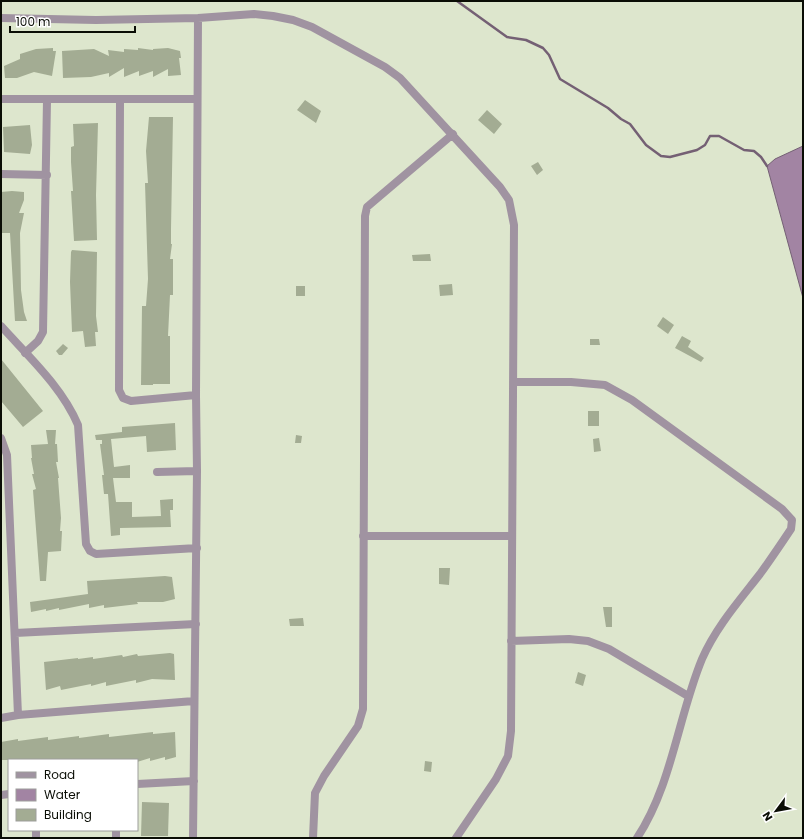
<svg xmlns="http://www.w3.org/2000/svg" width="804" height="839" font-family="Poppins,sans-serif">
	<style>
		.water { fill: #a284a3; stroke: #746074 }
		.lines { fill: none; stroke-linecap: round; stroke-linejoin: round }
		.stream { stroke: #746074; stroke-width: 2.5 }
		.building { fill: #a3ac93 }
		.minor { stroke: #a093a1; stroke-width: 8 }
	</style>
	<rect width="100%" height="100%" fill="#dde6cd"/>
	<path class="water" d="M803,146v152l-36,-132 8,-7z"/>
	<g class="lines">
		<path class="stream" d="M457,1l50,36 19,3 17,8 6,7 11,24 48,29 13,11 9,5 16,21 15,11 9,1 27,-7 8,-5 5,-9h9l25,14 10,1 7,6 6,9"/>
	</g>
	<path class="building" d="M53,48v3h3l-4,25 -18,-4 -17,6h-12l-1,-12 16,-7v-5l16,-5z
		M138,48l15,2v-1l15,-1 12,3 1,7h-2l2,17 -13,1v-7l-15,8v-6l-14,5v-5l-15,6v-9l-15,9v-4l-18,4 -28,1 -1,-27 32,-2 15,7 -1,-6 16,2v-3l14,1z
		M305,100l16,11 -5,12 -19,-13z
		M487,110l15,14 -8,10 -16,-14z
		M149,117h24l-2,112v15h1l-2,15h3v36h-3l-2,41h2v48h-17v1h-12l1,-79h4l2,-27 -3,-96h3l-2,-32z
		M98,123l-2,72 1,45 -23,1 -3,-50h2l-2,-29v-15l3,-1 -1,-22z
		M30,125l2,20 -2,9 -26,-2 -1,-25z
		M538,162l5,8 -6,5 -6,-9z
		M12,191l12,1v8l-5,13h5l-4,20 1,57 3,22 3,9h-12l-5,-88h-9v-41z
		M72,250l25,2 -1,64 2,16h-3l1,14 -11,1 -2,-16 -11,1 -2,-50 1,-30z
		M430,254l1,7h-18l-1,-6z
		M452,284l1,11 -13,1 -1,-11z
		M296,286h9v10h-9z
		M663,317l11,8 -6,9 -11,-8z
		M682,336l9,5 -3,6 16,11 -3,4 -26,-14z
		M590,339h9l1,6h-10z
		M63,344l5,4 -6,7h-3l-3,-4z
		M1,359l42,52 -20,16 -22,-26z
		M588,411h11v15h-11z
		M175,423l1,27 -29,2 -1,-16 -35,3 3,28 16,-2v13h-17l3,24h16v15l29,-1 -1,-16 13,-1v11h-3l1,17 -51,1v7l-9,1 -3,-42h-4l-2,-19h2l-4,-31h2v-4h-6l-1,-5 27,-3v-5z
		M46,430h10l-1,14h2l1,18h-2l3,16h-1l3,40 -1,13h2l-1,20 -13,1 -2,29h-6l-7,-91 3,-1 -4,-15h2l-3,-16h1l-1,-13 17,-1z
		M296,435l6,1 -1,7h-6z
		M599,438l2,13 -7,1 -1,-13z
		M439,568h11l-1,17 -10,-1z
		M165,576l7,1 3,22 -12,3h-26l1,2 -34,4v-3l-15,3v-4l-30,6v-2l-13,3v-2l-15,3 -1,-10 58,-8 -1,-13z
		M603,607h9v20h-6z
		M303,618l1,8h-14l-1,-7z
		M170,653l4,1 1,26 -23,-1 -16,4v-3l-30,6v-4l-15,4v-2l-30,6 -1,-4 -14,4 -2,-28 34,-4v1l15,-2v2l29,-4 1,2 14,-3 1,2z
		M578,672l8,3 -3,11 -8,-3z
		M153,732v2l22,-2 1,25 -11,3v-3l-15,4v-3l-13,4v-2h-136v-18l17,-3v2l30,-4v3l31,-4v2l30,-4v3z
		M425,761l7,1 -1,10 -7,-1z
		M142,802l27,1 -1,33h-27z"/>
	<g class="lines">
		<path class="minor" d="M1,18l95,2 102,-2 56,-4 19,2 20,4 19,7 73,40 15,11 100,109 9,13 5,25 -3,506 -3,25 -12,23 -40,59
			M1,99h196
			M120,100l-1,290 4,8 8,3 65,-6
			M1,174l46,1
			M1,326c27,30 61,61 77,99l8,119 4,7 6,3 101,-6
			M25,353l13,-12 5,-9 4,-232
			M513,382h58l34,3 27,15 150,109 10,11 -1,9c-10,15 -20,30 -31,45 -21,27 -44,53 -58,85 -24,58 -30,126 -65,179
			M1,438l6,17 11,260
			M157,472l40,-1
			M363,536h148
			M15,633l181,-9
			M511,641l58,-2 19,2 21,8 79,47
			M1,718l17,-3 176,-14
			M137,784l57,-3
			M1,795l8,-1
			M36,838v-8
			M116,838v-8
			M193,838l4,-367 -1,-76 2,-377
			M313,838l2,-45 9,-17 34,-50 5,-17 2,-493 2,-9 7,-6 79,-67"/>
	</g>
	<rect width="804" height="839" fill="none" stroke="#0a0d05" stroke-width="4"/>
	<rect x="8" y="759" width="130" height="72" fill="#ffffff" stroke="#9d9e9b"/>
	<rect x="16" y="772" width="20" height="6" fill="#a093a1" stroke="#9d9e9b"/>
	<text x="44" y="779" font-size="12" fill="#0a0d05">Road</text>
	<rect x="16" y="789" width="20" height="12" fill="#a284a3" stroke="#9d9e9b"/>
	<text x="44" y="799" font-size="12" fill="#0a0d05">Water</text>
	<rect x="16" y="809" width="20" height="12" fill="#a3ac93" stroke="#9d9e9b"/>
	<text x="44" y="819" font-size="12" fill="#0a0d05">Building</text>
	<g transform="translate(776 811) rotate(238)" stroke="#ffffff" stroke-width="3" paint-order="stroke">
	<path d="M0-3L7 15L0 10L-7 15Z" fill="#0a0d05"/>
	<text y="-6" font-size="11" font-weight="bold" text-anchor="middle" fill="#0a0d05">N</text>
	</g>
	<path d="M10 26v6h125v-6" fill="none" stroke="#0a0d05" stroke-width="2"/>
	<text x="16" y="26" font-size="12" fill="#0a0d05" stroke="#ffffff" stroke-width="3" paint-order="stroke">100 m</text>
</svg>
